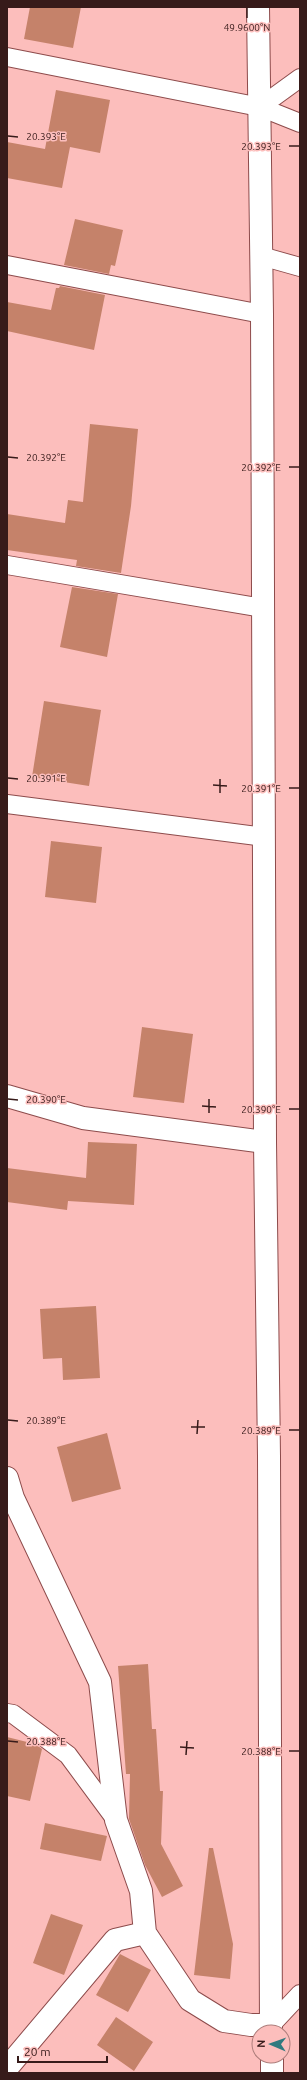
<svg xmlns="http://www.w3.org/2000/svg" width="307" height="2080" font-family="Ubuntu,sans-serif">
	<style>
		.building { fill: #c5826a }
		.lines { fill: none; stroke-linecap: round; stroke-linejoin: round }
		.service-casing { stroke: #8d4b4b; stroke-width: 20 }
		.minor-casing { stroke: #8d4b4b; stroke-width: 24 }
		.primary-casing { stroke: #8d4b4b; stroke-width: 24 }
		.service { stroke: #fff; stroke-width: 18 }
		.minor { stroke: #fff; stroke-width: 22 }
		.primary { stroke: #fff; stroke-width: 22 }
		.ticks { fill: none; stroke: #371b1a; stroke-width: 1.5 }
		.ticks-label { font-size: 10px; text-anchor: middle; fill: #371b1a; stroke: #fcbebc; stroke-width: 3; stroke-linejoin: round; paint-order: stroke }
	</style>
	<rect width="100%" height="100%" fill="#fcbebc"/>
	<path class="building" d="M30,7h51l-8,41 -49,-9z
		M56,90l54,10 -10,53 -30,-6 -8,41 -55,-10v-36l38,7z
		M75,219l48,11 -8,36 -4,-1 -2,9 -45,-9z
		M60,286l45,9 -11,55 -87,-19v-29l44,8 5,-22h3z
		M90,424l48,5 -7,77 -10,67 -45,-7 1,-6 -70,-10v-36l58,9 3,-23 15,2z
		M72,587l46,7 -11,63 -47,-10z
		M44,701l57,9 -12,76 -57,-9z
		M51,841l51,6 -6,56 -51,-6z
		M142,1027l51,7 -9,69 -51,-6z
		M88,1142l49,2 -3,61 -66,-4 -1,9 -60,-8v-34l79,10z
		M96,1306l4,72 -37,2 -1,-22 -19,1 -3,-50z
		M107,1433l14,56 -49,13 -15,-55z
		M148,1664l4,65h4l4,62h3l-2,53 22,42 -21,11 -17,-32 -16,-46 1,-45h-4l-8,-108z
		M7,1737l28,7 7,5 -12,52 -23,-5z
		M45,1823l62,13 -6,25 -61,-12z
		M209,1848h4l20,96 -3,35 -36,-4z
		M51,1914l32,11 -19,50 -31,-12z
		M120,1954l31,16 -23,42 -32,-17z
		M116,2017l37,25 -19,29 -37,-26z"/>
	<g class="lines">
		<g class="service-casing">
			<path id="service" d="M7,57l253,50 40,16
				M260,107l40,-29
				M261,256l39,11
				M7,265l255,49
				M7,565l256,43
				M7,804l258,33
				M7,1713l6,1 55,41 48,65
				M271,2025l29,-31"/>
		</g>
		<g class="minor-casing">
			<path id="minor" d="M7,1096l76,22 182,24
				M7,1478l6,20 87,184 16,138 25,71 4,42
				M7,2068l108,-128 30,-7 45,67 34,21 27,4h20"/>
		</g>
		<g class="primary-casing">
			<path id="primary" d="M258,7l4,307 3,828 4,314 2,576
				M272,2056v17"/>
		</g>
		<use href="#service" class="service"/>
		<use href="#minor" class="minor"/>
		<use href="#primary" class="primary"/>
	</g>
	<path class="ticks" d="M247,18v-10M8,136l10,1M289,146h10M8,457l10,1M289,467h10M8,778l10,1M213,785l14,1M289,788h10M220,793v-14M8,1099l10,1M202,1106l14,1M289,1109h10M209,1113v-14M8,1420l10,1M191,1427h14M289,1430h10M197,1434l1,-14M8,1741l10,1M180,1747l14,1M289,1751h10M186,1755l1,-14"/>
	<g class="ticks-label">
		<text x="247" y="31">49.9600°N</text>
		<text x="46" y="140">20.393°E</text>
		<text x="261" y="150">20.393°E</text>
		<text x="46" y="461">20.392°E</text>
		<text x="261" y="471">20.392°E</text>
		<text x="46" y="782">20.391°E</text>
		<text x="261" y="792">20.391°E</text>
		<text x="46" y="1103">20.390°E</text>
		<text x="261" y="1113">20.390°E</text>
		<text x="46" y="1424">20.389°E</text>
		<text x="261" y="1434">20.389°E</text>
		<text x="46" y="1745">20.388°E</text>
		<text x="261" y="1755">20.388°E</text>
	</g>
	<rect width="307" height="2080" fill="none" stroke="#371b1a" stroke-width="16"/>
	<g transform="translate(271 2044) rotate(272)"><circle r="19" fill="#fcbebc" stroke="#ad7d7b"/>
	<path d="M0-3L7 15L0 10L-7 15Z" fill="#317a7f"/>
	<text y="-6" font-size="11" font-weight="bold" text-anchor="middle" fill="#371b1a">N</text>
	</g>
	<path d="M18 2056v6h89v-6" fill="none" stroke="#371b1a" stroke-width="2"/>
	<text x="24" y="2056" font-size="12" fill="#371b1a" stroke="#fcbebc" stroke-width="3" paint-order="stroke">20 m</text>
</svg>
